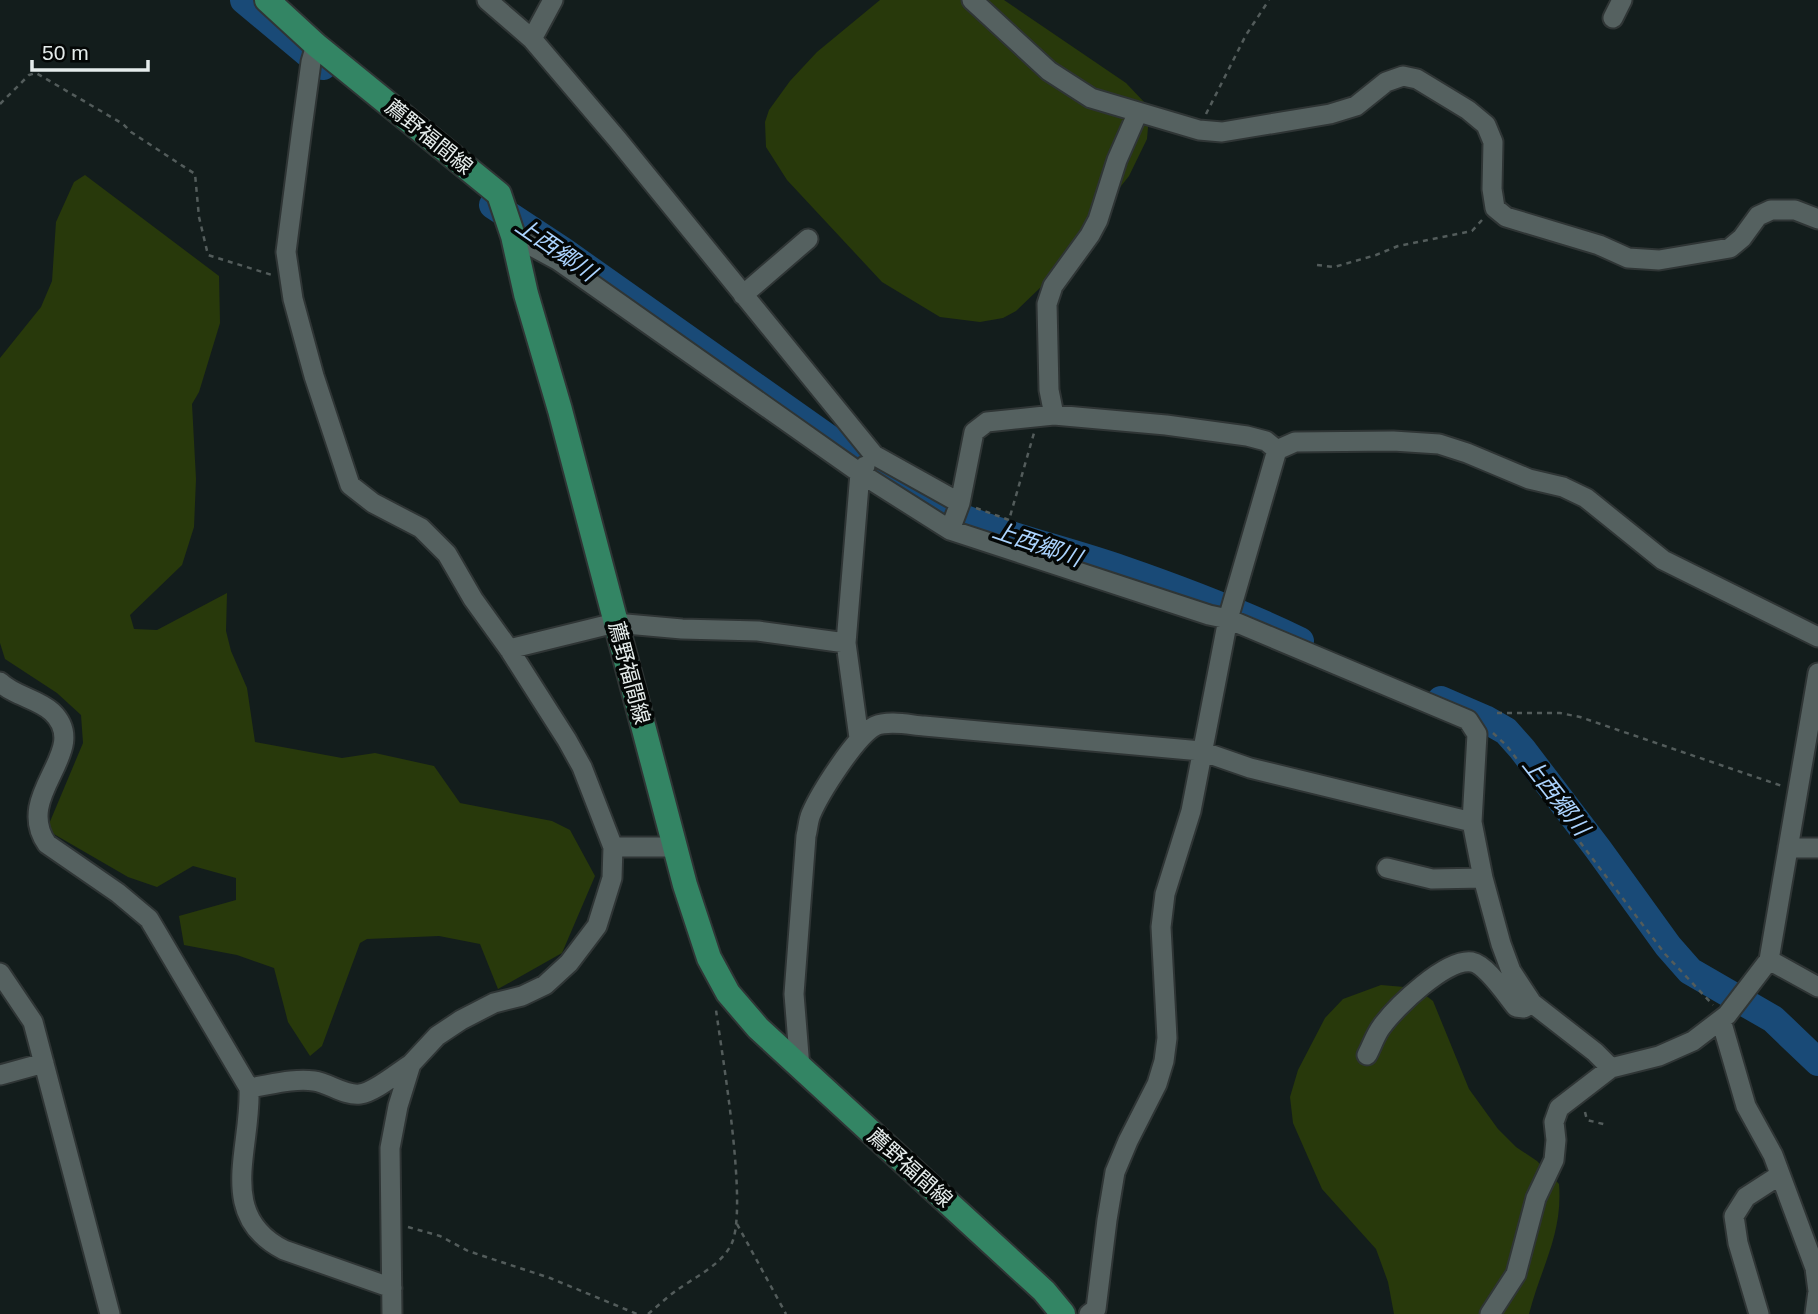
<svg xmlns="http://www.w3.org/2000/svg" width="1818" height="1314" font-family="Arial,'Noto Sans JP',sans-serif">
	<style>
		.green { fill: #28390b }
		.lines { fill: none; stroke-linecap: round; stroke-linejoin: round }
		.river { stroke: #194a77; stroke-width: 28 }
		.minor-casing { stroke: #2f3535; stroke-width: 23 }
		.major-casing { stroke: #2f3535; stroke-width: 28 }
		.path { stroke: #535c5b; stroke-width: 2.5; stroke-dasharray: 5 5; stroke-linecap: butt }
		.minor { stroke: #556160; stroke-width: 19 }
		.major { stroke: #338564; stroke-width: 24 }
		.labels { text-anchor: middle; stroke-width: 7; stroke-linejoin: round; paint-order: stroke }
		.street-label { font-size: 21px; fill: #e5eceb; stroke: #040706 }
		.water-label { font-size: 23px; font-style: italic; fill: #abd3fe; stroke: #040706 }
	</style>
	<rect width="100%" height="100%" fill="#131d1c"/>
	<path class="green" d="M880,0h124l122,83 19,20 4,13 -2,23 -18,37 -87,110 -26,25 -13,7 -23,4 -40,-5 -58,-35 -95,-102 -21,-33 -1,-25 4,-12 21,-29 27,-29z
		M85,175l134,101 1,47 -21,69 -7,12 4,75 -2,48 -12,38 -52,50 4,14 23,1 70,-37 -1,38 5,20 16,37 8,54 87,16 33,-5 59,13 26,37 92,18 18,9 25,46 -33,77 -64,36 -18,-45 -41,-8 -72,3 -7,4 -38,103 -12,10 -22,-34 -14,-54 -37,-13 -53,-10 -5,-29 57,-16v-22l-43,-12 -36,21 -29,-10 -76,-44 -3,-9 34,-81 -2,-28 -24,-22 -52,-34 -5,-16v-285l41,-51 11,-26 4,-59 18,-40z
		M1381,985l35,3 17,13 36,88 29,40 18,18 21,14 22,23c4,50 -18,83 -30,130h-135l-6,-32 -12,-33 -54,-60 -29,-66 -3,-26 8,-27 27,-52 18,-19z"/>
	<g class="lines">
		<path class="river" d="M244,0l79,66
			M493,205l70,46 289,204c28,19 56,39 87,53 59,27 121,40 182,61 61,21 121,44 179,72
			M1441,700l44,19 21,12 16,18 76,100 70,97 22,25 83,48 45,43"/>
		<g class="minor-casing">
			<path id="minor" d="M487,0l45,39 85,100 257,316 86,48
				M972,0l77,71 42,27 108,32 23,2 108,-18 26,-8 30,-24 17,-6 14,3 51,31 18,15 7,17 -1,47 3,19 11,9 93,28 29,13 31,2 71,-12 12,-10 16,-22 13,-6h24l23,9
				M1613,18l9,-18
				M532,39l21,-39
				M316,45l-5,17 -9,66 -16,124 7,47 21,77 36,109 23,18 48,25 26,26 26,45 36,50 58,91 15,27 31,80 -1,31 -15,48 -28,37 -24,22 -23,11 -28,7 -33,17 -24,16 -26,28 -13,42 -8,42 2,166
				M513,236l46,25 301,212 90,57 259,85 19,4 240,101 9,14 -5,88 11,56 18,66 10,27 21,32 63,49 16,16
				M743,295l65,-56
				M1054,415l-5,-25 -2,-86 6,-18 37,-51 8,-15 19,-60 21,-48
				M1277,450l18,-8 98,-1 46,3 28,9 62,26 34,8 23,11 77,62 155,77
				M950,530l10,-27 14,-71 13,-10 67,-7 112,10 81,11 19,5 11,9
				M509,649l106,-26 67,6 76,2 88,12
				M0,682c14,14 38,17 52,30 41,39 -40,82 -5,132l71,49 31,26 100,169c3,60 -34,127 35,162l108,38
				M859,738l-13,-95 14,-170 5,-7
				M613,847h62
				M1788,848h30
				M1387,868l45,11 51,-1
				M1769,960l49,27
				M0,973l33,49 77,292
				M1721,1020l25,86 27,49 42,113 3,23 -3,23
				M1367,1055c5,-9 8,-20 15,-29 14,-19 64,-68 90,-64 15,3 34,33 44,45l8,1 8,-5
				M800,1068l-6,-74 12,-158c2,-7 2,-15 5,-22 9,-21 45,-78 64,-88 14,-6 35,-1 49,0l277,25 49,17 222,54
				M0,1075l44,-12
				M249,1088c21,-3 44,-10 65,-7 15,2 31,15 46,13 15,-2 38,-22 51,-30
				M1089,1314l7,-5 11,-89 8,-48 13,-31 29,-57 7,-23 3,-23 -6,-111 4,-33 26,-83 37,-192 49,-169
				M1490,1314l26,-40 20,-76 18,-38 2,-20 -2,-18 5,-14 52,-40 48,-12 34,-15 34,-26 42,-55 49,-287
				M1759,1314l-21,-71 -4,-27 12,-19 34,-22"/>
		</g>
		<g class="major-casing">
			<path id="major" d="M267,0l49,45 183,149 14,42 13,58 34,116 125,475 24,73 19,35 30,35 286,263 19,23"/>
		</g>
		<path class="path" d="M0,104l29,-29 7,-2 87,51 8,8 64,42 4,43 9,38 64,20
			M1206,114l40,-79 23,-35
			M1317,265l17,2 42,-12 22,-9 74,-15 10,-11
			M976,508l33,12 25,-87
			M1497,713h63l20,4 202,69
			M1493,733l14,13 158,208 48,51
			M1585,1112l2,8 20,5
			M737,1224l49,90
			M408,1227l32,9 28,15 82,27 87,36
			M648,1314c10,-8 19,-17 29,-24 18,-13 44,-25 54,-45 18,-34 -9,-190 -15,-235"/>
		<use href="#minor" class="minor"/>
		<use href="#major" class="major"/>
	</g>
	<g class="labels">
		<g class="street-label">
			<text transform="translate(429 137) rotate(39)" y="7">薦野福間線</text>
			<text transform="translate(629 673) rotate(75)" y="7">薦野福間線</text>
			<text transform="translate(910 1168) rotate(42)" y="7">薦野福間線</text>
		</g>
		<g class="water-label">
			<text transform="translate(556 249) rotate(35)" y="8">上西郷川</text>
			<text transform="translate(1037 544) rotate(19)" y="8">上西郷川</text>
			<text transform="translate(1556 796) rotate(52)" y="8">上西郷川</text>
		</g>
	</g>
	<path d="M32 60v10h116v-10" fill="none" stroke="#e5eceb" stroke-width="3.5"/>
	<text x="42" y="60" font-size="21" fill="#e5eceb" stroke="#040706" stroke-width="5" paint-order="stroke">50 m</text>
</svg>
